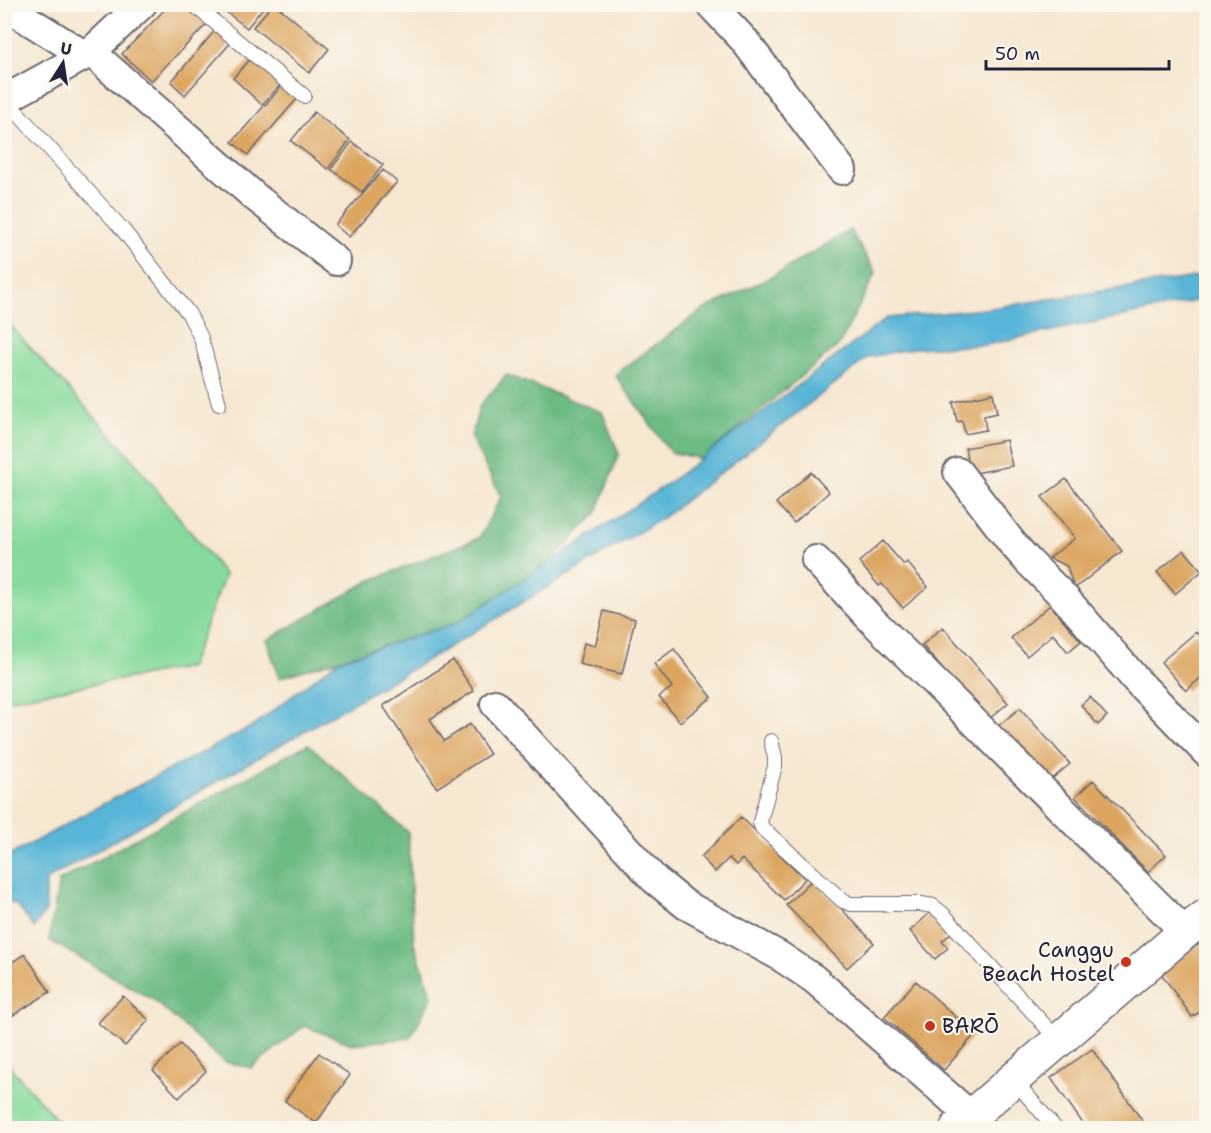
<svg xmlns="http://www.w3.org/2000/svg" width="1211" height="1133" font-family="'Shantell Sans',sans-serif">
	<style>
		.green { fill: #86da9d; stroke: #547e6c; stroke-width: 1.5 }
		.forest { fill: #6cba84; stroke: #476e60; stroke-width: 1.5 }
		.water { fill: #59b5d7; stroke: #3e6c89; stroke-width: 1.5 }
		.building { fill: #dca561 }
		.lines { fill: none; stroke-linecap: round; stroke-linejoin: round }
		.service-casing { stroke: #6c6770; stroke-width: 16 }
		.minor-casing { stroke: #6c6770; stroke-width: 32 }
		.tertiary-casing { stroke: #6c6770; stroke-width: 36 }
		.service { stroke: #fff; stroke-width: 14 }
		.minor { stroke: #fff; stroke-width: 28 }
		.tertiary { stroke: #fff; stroke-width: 33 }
		.poi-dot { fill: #c8321e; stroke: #fbf7ec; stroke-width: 2 }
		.labels { text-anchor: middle; stroke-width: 4.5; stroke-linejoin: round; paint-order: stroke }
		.poi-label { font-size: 21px; fill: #22223b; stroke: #fbf7ec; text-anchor: end }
	</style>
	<rect width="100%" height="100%" fill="#fbf7ec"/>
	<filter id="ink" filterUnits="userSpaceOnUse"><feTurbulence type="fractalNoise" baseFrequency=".0167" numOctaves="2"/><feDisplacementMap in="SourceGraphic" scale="12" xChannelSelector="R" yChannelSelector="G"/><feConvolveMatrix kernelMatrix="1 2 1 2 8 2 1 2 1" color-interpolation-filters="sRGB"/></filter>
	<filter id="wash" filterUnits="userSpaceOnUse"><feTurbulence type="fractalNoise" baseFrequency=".008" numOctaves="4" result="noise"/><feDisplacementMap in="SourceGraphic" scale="24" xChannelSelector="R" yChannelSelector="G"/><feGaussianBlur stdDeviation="1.35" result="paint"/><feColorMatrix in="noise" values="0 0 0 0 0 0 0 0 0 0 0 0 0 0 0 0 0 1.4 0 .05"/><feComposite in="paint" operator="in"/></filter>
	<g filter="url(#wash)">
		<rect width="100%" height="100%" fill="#f6e7d1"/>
		<path class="green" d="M4,319l120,130 101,126 -35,92 -185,33z
			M5,1061l59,67h-59z"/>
		<path class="forest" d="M850,230l26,43 -37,72 -138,114 -31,-7 -55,-77 86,-64 74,-36z
			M507,375l95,37 17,42 -23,60 -49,50 -90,59 -178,55 -12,-38 102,-59 110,-43 22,-41 -30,-59 9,-33z
			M308,744l100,88 6,111 18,54 -22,41 -58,6 -48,-18 -53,42 -27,-6 -69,-61 -106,-61 10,-59z"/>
		<path class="water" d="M1206,273v26l-221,46 -71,3 -45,9 -205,160 -235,142 -383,221v31l-12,17 -17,-23 -12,-5v-42l100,-55 148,-77 86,-66 118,-37 206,-136 224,-169 98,-9 210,-32z"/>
		<g id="blocks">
			<path class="building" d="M170,4h18l19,20 -56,57 -29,-27z
				M216,4h50l-19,24z
				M273,4h2l54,45 -20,24 -56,-46z
				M218,27l15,13 -48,55 -14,-13z
				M252,57l29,27 -19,21 -29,-27z
				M282,86l15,13 -49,56 -16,-13z
				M314,112l36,28 -22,29 -37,-28z
				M352,142l31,23 -21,27 -31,-23z
				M383,170l14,12 -48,55 -14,-12z
				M993,393l4,20 -13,3 2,14 -21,4 -3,-13 -5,1 -4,-20z
				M1006,440l6,26 -42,8 -5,-26z
				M811,472l18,20 -35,31 -18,-20z
				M1066,479l56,72 -48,38 -7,-23 -18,-8 26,-20 -33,-41z
				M883,541l21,24 3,-3 21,25 -25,21 -21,-24 -3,2 -20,-24z
				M1184,550l18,21 -27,23 -18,-22z
				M1050,605l31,36 -13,11 -15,-18 -26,22 -16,-18z
				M604,611l31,8 -13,55 -43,-10 5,-21 11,3z
				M943,627l65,76 -21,18 -65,-76z
				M1196,632l10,12v29l-20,18 -25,-29z
				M674,649l38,48 -32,25 -21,-25 13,-10 -18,-23z
				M453,660l21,31 -44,28 14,22 26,-17 20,30 -53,34 -54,-82z
				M1090,697l17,19 -9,9 -17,-20z
				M1020,708l50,56 -23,19 -49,-57z
				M1093,780l73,75 -18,17 -73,-75z
				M741,817l64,62 -21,21 -42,-41 -6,6 -7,-7 -14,14 -14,-15z
				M813,879l61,64 -27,25 -61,-63z
				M934,909l20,22 -12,10 6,7 -13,11 -25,-28z
				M1206,939v69l-14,9 -32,-45z
				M25,954l25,38 -46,29v-54z
				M916,981l59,53 -31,36 -60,-53z
				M123,996l26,24 -24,26 -27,-23z
				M180,1044l26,27 -27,27 -26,-28z
				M1092,1049l54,77 -4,2h-56l-35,-50z
				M319,1053l31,22 -34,48 -31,-22z"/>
		</g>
	</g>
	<g filter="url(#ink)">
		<use href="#blocks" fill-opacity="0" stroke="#6c6770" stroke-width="1.5"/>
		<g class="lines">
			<g class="service-casing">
				<path id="service" d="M193,4l111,92
					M5,99l118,131 66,84 12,24 18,66
					M771,741l4,16v9l-13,48 -2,8 2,6 81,73 8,3h70l12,2 9,7 117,128
					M1013,1079l42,49"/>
			</g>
			<g class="minor-casing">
				<path id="minor" d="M710,4l34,36 98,130
					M4,5l80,50
					M91,52l163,144 82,65
					M4,100l87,-48 51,-48
					M958,472l54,71 16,18 36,36 73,84 69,71
					M816,560l54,58 315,314
					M495,704l159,175 32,26 92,50 36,24 157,137"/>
			</g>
			<g class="tertiary-casing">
				<path id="tertiary" d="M957,1128l228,-196 21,-16"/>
			</g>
			<use href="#service" class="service"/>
			<use href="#minor" class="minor"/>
			<use href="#tertiary" class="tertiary"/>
		</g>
	</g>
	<g class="poi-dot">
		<circle cx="1126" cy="962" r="6"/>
		<circle cx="930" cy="1026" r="6"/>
	</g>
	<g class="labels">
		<g class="poi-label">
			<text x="1114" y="957">Canggu<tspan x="1114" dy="24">Beach Hostel</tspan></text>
			<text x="942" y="1033" text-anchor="start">BARŌ</text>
		</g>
	</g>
	<rect width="1211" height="1133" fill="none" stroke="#fbf7ec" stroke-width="24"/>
	<g transform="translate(63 63) rotate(12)" stroke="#fbf7ec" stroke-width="4.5" paint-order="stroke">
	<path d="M0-4.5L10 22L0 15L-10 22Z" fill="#22223b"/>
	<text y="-9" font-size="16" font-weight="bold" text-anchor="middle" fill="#22223b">U</text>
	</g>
	<path d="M986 60v9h183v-9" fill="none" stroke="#22223b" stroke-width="3"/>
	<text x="995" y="60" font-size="18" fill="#22223b" stroke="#fbf7ec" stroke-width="4.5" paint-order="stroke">50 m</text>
</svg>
